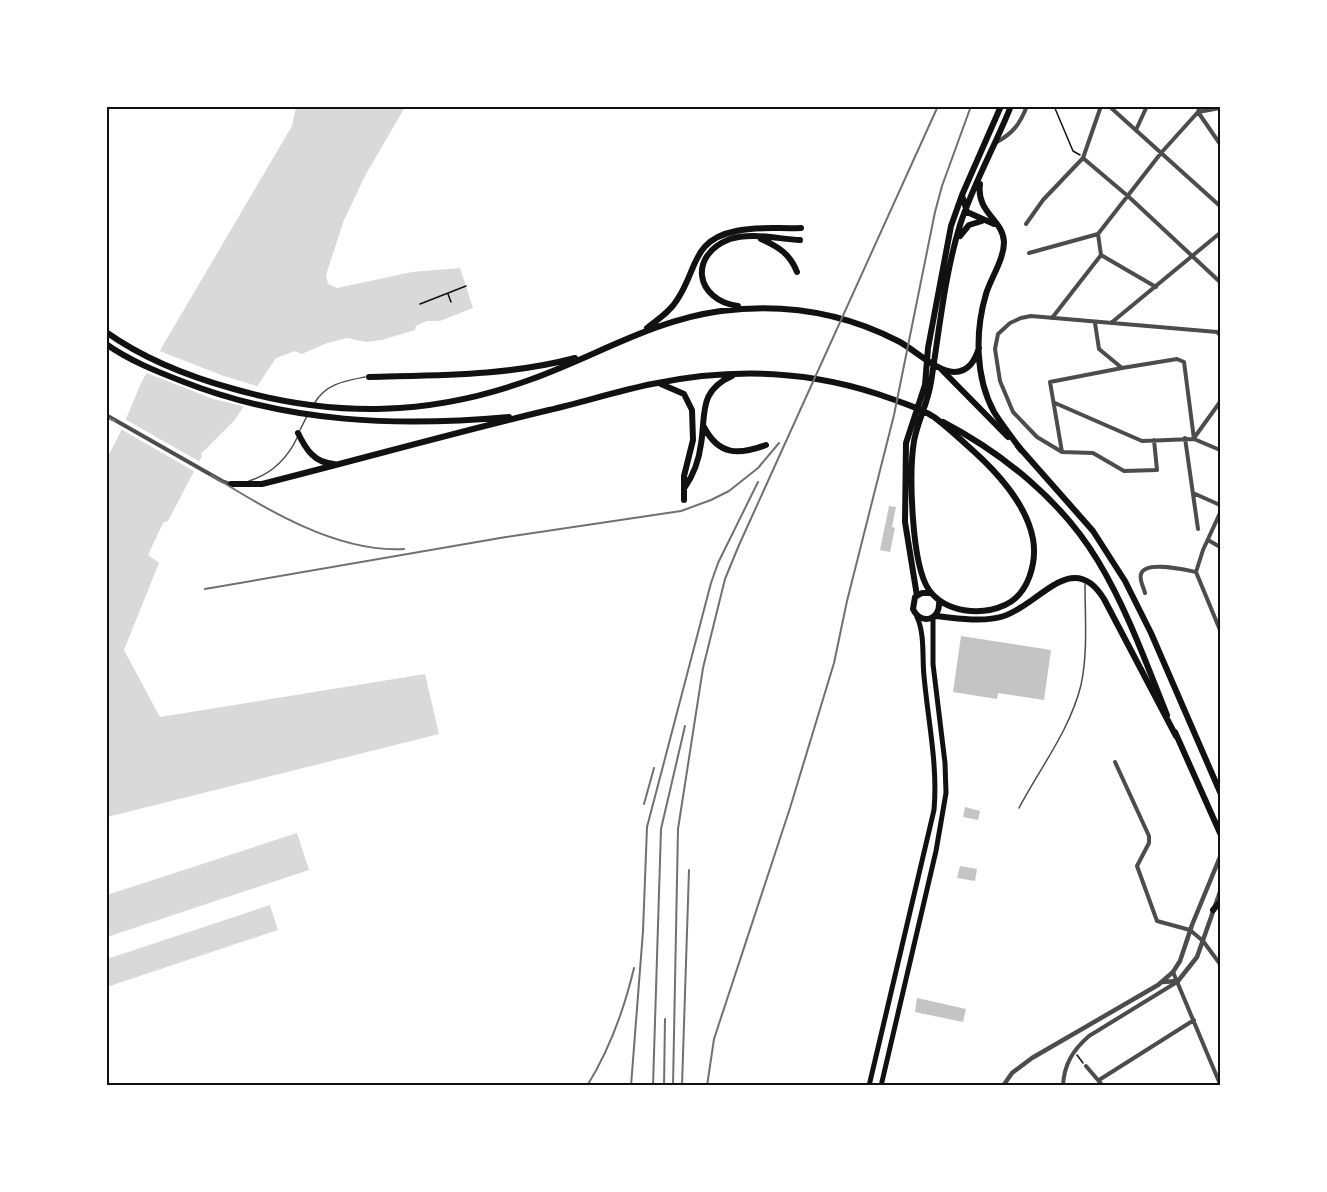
<svg xmlns="http://www.w3.org/2000/svg" width="1327" height="1192" font-family="'Open Sans',sans-serif">
	<style>
		.water { fill: #d9d9d9 }
		.pier { fill: #fff }
		.building { fill: #c4c4c4 }
		.lines { fill: none; stroke-linecap: round; stroke-linejoin: round }
		.path { stroke: #111; stroke-width: 1.5 }
		.service { stroke: #4c4c4c; stroke-width: 1.5 }
		.minor { stroke: #4c4c4c; stroke-width: 4 }
		.tertiary { stroke: #4c4c4c; stroke-width: 4.5 }
		.secondary { stroke: #111; stroke-width: 5 }
		.primary { stroke: #111; stroke-width: 6 }
		.trunk { stroke: #111; stroke-width: 6 }
		.rail { stroke: #707070; stroke-width: 2 }
		.neatline { fill: none; stroke: #111; stroke-width: 2 }
	</style>
	<rect width="100%" height="100%" fill="#fff"/>
	<path class="water" d="M296,107h109l-39,67 -22,46 -18,55 2,9 9,4 75,-16 48,-4 13,40 -33,13h-13l-11,5 -1,4 -33,10 -16,2 -19,-4 -20,5 -25,11 -7,-3 -19,7 -42,63 -33,33 1,2 -34,65 -5,2 -15,32 11,8 -35,87 36,67 265,-43 14,60 -332,83v-359l13,-25 22,-52 150,-255z
		M297,833l12,37 -202,67v-42z
		M270,905l8,25 -171,57v-28z"/>
	<path class="pier" d="M157,350l67,26 36,11 -14,20 -33,-8 -69,-27z
		M123,418l79,45 -5,10 -78,-45z"/>
	<path class="building" d="M889,506l7,1 -4,20 3,1 -5,24 -10,-2z
		M961,636l90,14 -7,50 -46,-7 -1,6 -44,-7z
		M965,807l15,4 -2,9 -15,-3z
		M960,866l17,3 -2,12 -18,-3z
		M917,998l49,11 -3,13 -48,-10z"/>
	<g class="lines">
		<path class="path" d="M1054,106l19,45 7,4
			M448,294l3,8
			M420,304l46,-18
			M1077,1055l6,8"/>
		<path class="service" d="M314,404c11,-20 30,-23 51,-27
			M300,430l7,-14
			M249,481c22,-7 38,-22 48,-43
			M1019,808c21,-40 51,-78 62,-123 7,-32 4,-68 4,-101"/>
		<path class="minor" d="M1109,106l111,100
			M1220,108l-22,4 22,32
			M1136,130l11,-24
			M997,142c16,-9 23,-18 30,-36
			M1083,158l46,39 91,85
			M1026,224l17,-24 40,-42 18,-52
			M1029,253l69,-19
			M1101,255l55,32
			M1052,318l49,-63 -3,-21 63,-81 37,-41 2,-6
			M1095,323l4,26 23,19 55,-9 7,3 10,77
			M1111,323l109,-90
			M1055,403l87,38 52,-2 26,11
			M106,415l116,66 8,3
			M1185,438l13,91
			M1194,438l26,-36
			M1154,440l3,30 -33,1 -31,-18 -31,-1 -25,-15 -24,-25 -13,-31 -5,-32 3,-15 12,-11 11,-5 10,-2 186,16 3,3
			M1062,452l-12,-70 72,-14
			M1193,493l27,12
			M1208,540l12,7
			M1196,572l7,-22 17,-37
			M1196,572l24,58
			M1145,593c-1,-5 -6,-13 -4,-19 4,-14 45,-4 55,-2
			M1115,762l34,74v7l-12,23 20,55 33,9 13,11 17,23
			M1173,972l47,112
			M1086,1066l17,20
			M1099,1080l95,-60
			M1063,1086c1,-22 10,-36 26,-50l88,-54"/>
		<path class="tertiary" d="M1162,982l16,-1 19,-24 23,-65
			M1003,1086l9,-13 20,-15 126,-73 15,-13 7,-11 12,-36 28,-68"/>
		<path class="secondary" d="M869,1086l65,-276c4,-45 -6,-89 -10,-134 -2,-18 1,-42 -7,-59
			M881,1086l55,-235 10,-58 -1,-30 -12,-99v-46"/>
		<path class="primary" d="M942,370l66,67
			M943,422c61,32 119,79 155,139 29,48 48,102 69,154
			M1018,446l75,85 32,50 26,52 69,159
			M1175,732l45,101
			M1213,910l7,-8"/>
		<path class="trunk" d="M980,184c-4,29 23,35 24,58 0,17 -13,36 -18,52 -11,37 -11,83 8,118 8,13 18,25 27,38
			M962,195l5,17 27,12
			M960,236l9,-11 13,-4
			M761,239c18,8 29,15 36,33
			M738,306c-43,-6 -50,-51 -8,-67 21,-7 48,0 70,1
			M647,328c10,-8 23,-16 30,-28 21,-31 14,-60 59,-69 21,-5 44,-2 65,-3
			M106,332c38,27 84,45 128,57 102,29 198,27 298,-10 64,-23 121,-59 189,-68 62,-8 121,1 177,30 16,8 39,31 56,31 15,0 21,-12 25,-24
			M106,344c24,17 52,28 78,38 105,41 214,45 325,35
			M369,377c71,-2 138,-1 206,-19
			M661,384l23,10 8,16 1,30 -9,36v24
			M704,427c15,29 35,28 62,18
			M298,433c8,17 17,30 36,31
			M231,484h31c95,-24 191,-51 287,-74 35,-8 68,-19 103,-26 83,-17 161,-14 240,15 14,5 30,10 42,18 12,9 24,20 35,30 26,23 57,55 64,92 4,23 -4,55 -28,66 -24,11 -59,8 -76,-15 -18,-26 -20,-118 -15,-149 4,-21 14,-38 17,-59 8,-50 14,-109 29,-157 13,-40 35,-79 51,-119
			M685,487c9,-13 14,-27 16,-43 5,-30 -3,-53 31,-68
			M931,593h-9l-7,4 -2,12c8,17 28,11 26,-8
			M917,596l-12,-74 1,-79 19,-58 3,-37 23,-122 11,-31 39,-89
			M935,616c23,2 47,7 69,0 36,-12 69,-68 100,-17l72,137"/>
		<path class="rail" d="M106,417l9,4
			M211,475c55,34 126,78 193,74
			M205,589l301,-52 175,-26 30,-11 18,-9 29,-23 21,-25
			M644,804l10,-36
			M587,1086c23,-37 37,-76 47,-118
			M631,1086l12,-155 4,-104 64,-244 7,-20 40,-81
			M653,1086l8,-257 24,-103
			M664,1086l1,-67
			M673,1086l5,-257 25,-161 22,-89 14,-34 199,-439
			M682,1086l7,-216
			M707,1086l7,-47 76,-231 44,-145 13,-62 47,-186 41,-203 7,-26 29,-80"/>
	</g>
	<rect width="1327" height="1192" fill="none" stroke="#ffffff" stroke-width="216"/>
	<rect x="108" y="108" width="1111" height="976" class="neatline"/>
</svg>
